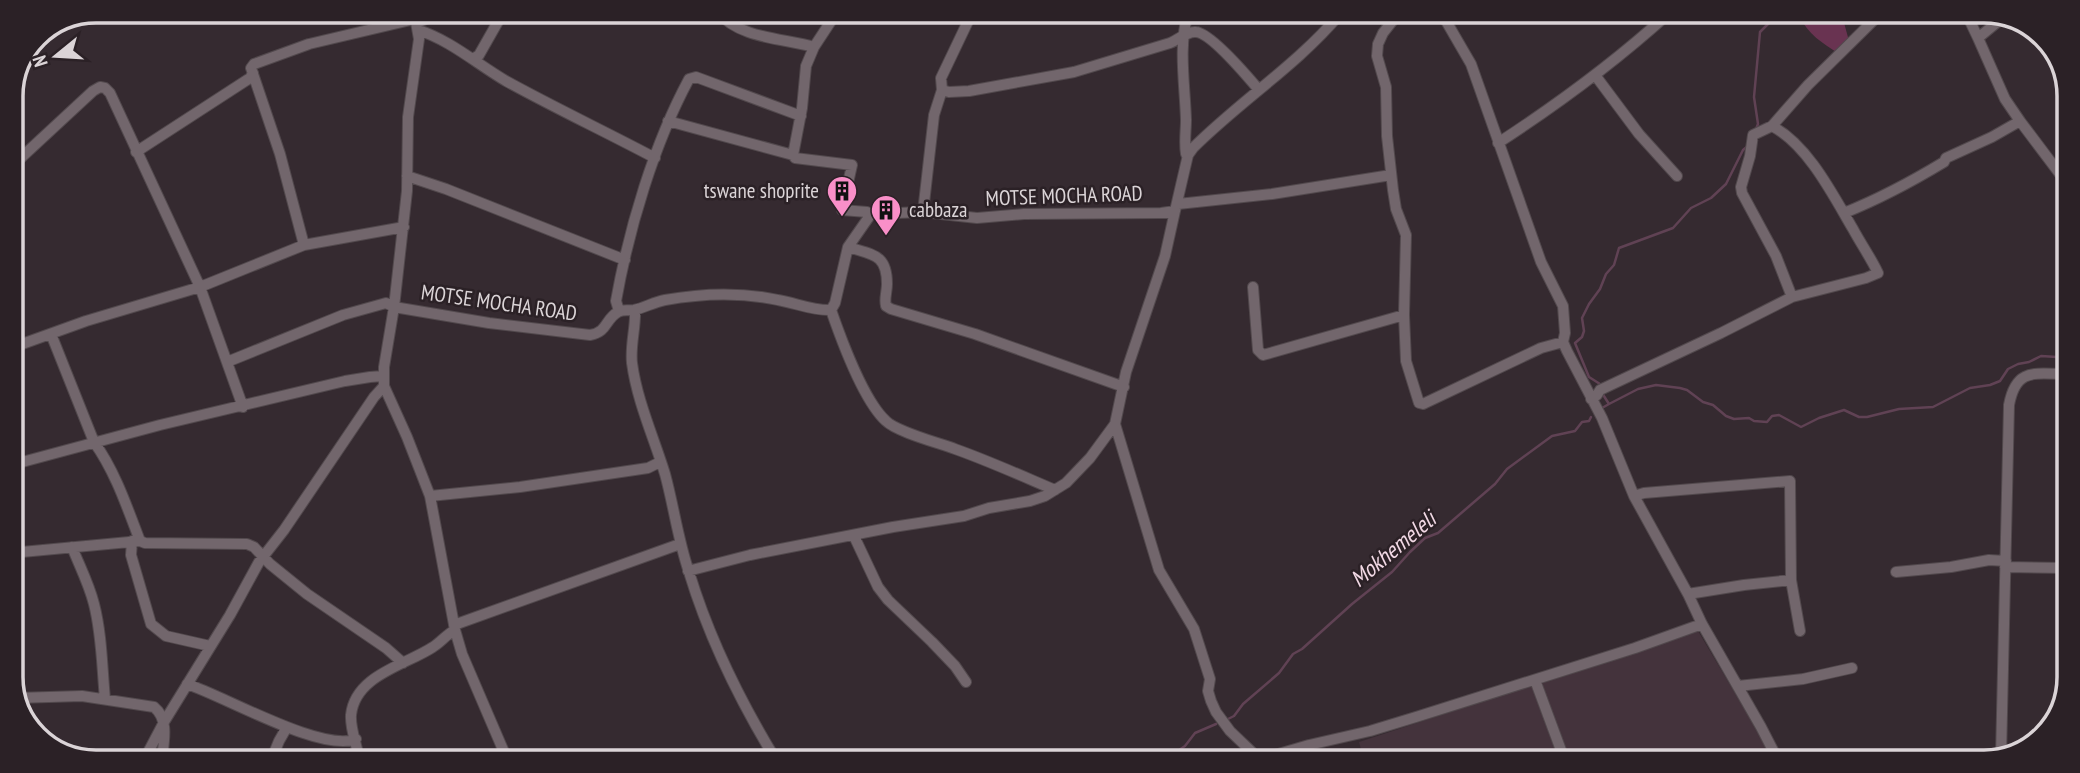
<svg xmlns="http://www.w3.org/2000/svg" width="2080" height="773" font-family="'PT Sans Narrow',sans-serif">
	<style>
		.built { fill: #44333c }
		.green { fill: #693351 }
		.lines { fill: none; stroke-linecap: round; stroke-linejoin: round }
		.stream { stroke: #604254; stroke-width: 2.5 }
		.minor-casing { stroke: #52494d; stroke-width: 12 }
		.minor { stroke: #72666c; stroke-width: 10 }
		.labels { text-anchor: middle; stroke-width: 5; stroke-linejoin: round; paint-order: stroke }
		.poi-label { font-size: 21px; fill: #dbd4d7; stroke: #2b2126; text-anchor: end }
		.street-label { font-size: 21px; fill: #dbd4d7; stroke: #2b2126 }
		.water-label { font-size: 23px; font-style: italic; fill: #f2d9e5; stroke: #2b2126 }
		.rim { fill: none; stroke: #dbd4d7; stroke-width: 3.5 }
	</style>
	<rect width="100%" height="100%" fill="#352a30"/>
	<path class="built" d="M1698,631l78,131 -412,-1 -5,-19z"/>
	<path class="green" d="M1802,15h36l5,4 6,22 -11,12c-15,-9 -31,-20 -38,-36z"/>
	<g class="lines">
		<path class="stream" d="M1756,129l2,-5 -4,-27 6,-65 17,-17
			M1600,387v-3l-11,-7 -14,-34 7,-6 2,-6 -2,-13 7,-14 11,-15 6,-15 8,-9 5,-17 54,-20 18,-20 20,-10 15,-14 17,-34 6,-5
			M1609,404l29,-15 18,-4 24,3 7,2 16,12 10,3 13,11 8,3 15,-1 5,3 13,1 5,-6 7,-1 22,12 18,-9 25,-8 15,7h8l32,-8 34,-2 37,-19 20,-3 10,-4 8,-12 10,-5 11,-2 12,-6 16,1 10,-3
			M1602,408l7,-4 -7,-11
			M1226,720l8,-4 9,-12 36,-31 14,-19 9,-5 50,-45 40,-32 18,-20 15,-14 13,-5 57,-49 12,-15 45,-33 23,-5 7,-9 7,-1 2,-4
			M1163,761l22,-15 10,-13 21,-9"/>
		<g class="minor-casing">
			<path id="minor" d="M718,12c22,27 65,26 96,35
				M1398,14l-15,19 -5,11 -1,12 9,31 1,49 6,54 3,19 10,26 -2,80 2,46 13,42 4,1 118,-56 22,-6
				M1442,14l29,50 70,198 22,44 2,27 -2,9 4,9 35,67 32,78 54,98 14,30 59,103 18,35
				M1967,15l11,23
				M416,23l10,-4 5,-8
				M418,30c32,10 59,34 88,51 49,27 100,51 149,77
				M473,59l6,-4 25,-44
				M1595,75l44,59 38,42
				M942,90l-1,-12 31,-65
				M668,121l125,34 9,-47 4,-42 8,-19 23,-35
				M2020,121l49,65
				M1772,126l36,-41 71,-70
				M1498,143c60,-39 117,-81 170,-129
				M136,152l114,-74 3,-5
				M793,155l2,3 57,7 -10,45 25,2 4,2
				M1188,155l-2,-1c-2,-12 0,-23 0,-34 -1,-35 -8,-73 2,-107
				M11,167l82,-76 7,-4 5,1 5,5 90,194 43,120
				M407,176l39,13 179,71
				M1178,204l94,-10 119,-19
				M923,212l11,-97 8,-25 7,2 20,-1 105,-19 96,-29c8,-3 17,-12 26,-11 15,1 52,45 63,58
				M1844,213c35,-14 67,-31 100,-51l2,-4 46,-21 28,-16 -15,-22 -27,-61 28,-23
				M304,245l-24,-91 -29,-86 3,-4 55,-20 106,-25
				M848,247c25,8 39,7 39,37 0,8 -3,15 -1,22l5,3 84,25 149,53
				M1253,287l5,63 5,5 141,-40
				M635,310c1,17 -5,35 -3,53 5,38 22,75 33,111 9,33 13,66 24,98 20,66 51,129 87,188
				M831,310c10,29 33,91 55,111 11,11 53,22 69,28 34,12 67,27 100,41
				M619,311l-3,-10c13,-73 38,-157 73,-222l7,-2 105,39
				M51,334l43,108c21,29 33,65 46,99
				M11,348l75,-27 114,-34 104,-42 100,-18
				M227,362l116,-47 43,-12 8,4 13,-116 1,-74 11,-78 -5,-28
				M1591,399l6,-4 3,-5 121,-57 71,-36 74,-19 12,-5c-7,-15 -17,-29 -25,-44 -20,-34 -45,-84 -81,-103l-19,9 -3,21 -9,31 1,6 34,63 16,41
				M1115,424l44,146 35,59 16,50 -2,12 3,10 5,11 14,19 22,21 5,8
				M11,465l149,-40 185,-44 25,-4 13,-1
				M430,496l90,-9 128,-19 12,-6
				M1634,496l10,-3 146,-12 1,99 9,51
				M854,536l24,51 10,13 44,42 23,24 11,16
				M132,541l-1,14 20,69 15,12 44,10
				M72,547c8,20 17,37 22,57 8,31 8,64 11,95
				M11,553l129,-12 5,2 102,1 7,3 16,17 37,30 79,54 17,15
				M2005,567l61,1
				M688,571l62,-16 143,-28 71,-11 25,-8 41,-7 15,-5 21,-13 24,-25 25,-34 11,-52 39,-116 10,-45
				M1896,572l55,-5 38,-7 17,1
				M1688,594l56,-9 47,-5
				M454,625l226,-81
				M1535,680l30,81
				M187,684c37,12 135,69 169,55
				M1738,686l65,-7 49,-11
				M16,698l66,-2 72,11c15,12 10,34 8,51
				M2001,757l8,-352c7,-38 26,-31 58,-31
				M145,758l19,-36 66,-107 29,-53 25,-32 90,-133 10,-11
				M272,758l7,-17 8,-14
				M359,759c-2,-14 -9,-30 -8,-44 4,-40 55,-50 82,-68 8,-5 14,-13 22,-17
				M507,759l-45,-105 -7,-24 -25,-134 -23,-59 -23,-51v-19l10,-60 95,16 101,12c18,-3 15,-16 28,-23 5,-3 10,-1 16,-2 10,-2 20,-8 31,-10 38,-7 76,-8 113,0 18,3 35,11 53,10l4,-7 13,-56 23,-33 52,-2 54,6 47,-4 137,-1 14,-2 13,-56 5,-7c47,-47 104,-83 147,-134
				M1255,761l54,-16 61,-14 46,-14 219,-69 67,-24"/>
		</g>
		<use href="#minor" class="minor"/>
	</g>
	<defs>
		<g id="building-pin" transform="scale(1.575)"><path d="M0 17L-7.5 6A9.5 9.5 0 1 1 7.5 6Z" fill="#f98fc8" stroke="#2b2126"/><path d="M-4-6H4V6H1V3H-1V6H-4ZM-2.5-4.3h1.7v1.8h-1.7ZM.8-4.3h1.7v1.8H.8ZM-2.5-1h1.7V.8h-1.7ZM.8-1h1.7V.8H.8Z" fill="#111"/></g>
	</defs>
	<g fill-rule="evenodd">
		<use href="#building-pin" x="842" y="191"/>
		<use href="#building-pin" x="886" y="210"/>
	</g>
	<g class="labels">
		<g class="poi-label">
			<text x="819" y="198">tswane shoprite</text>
			<text x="909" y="217" text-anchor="start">cabbaza</text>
		</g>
		<g class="street-label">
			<text transform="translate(1064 196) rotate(-2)" y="7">MOTSE MOCHA ROAD</text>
			<text transform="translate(499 303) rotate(8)" y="7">MOTSE MOCHA ROAD</text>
		</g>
		<g class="water-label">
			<text transform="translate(1393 549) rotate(-40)" y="8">Mokhemeleli</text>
		</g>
	</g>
	<path d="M0 0H2080V773H0ZM96 23H1984A73 73 0 0 1 2057 96V677A73 73 0 0 1 1984 750H96A73 73 0 0 1 23 677V96A73 73 0 0 1 96 23Z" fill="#2b2126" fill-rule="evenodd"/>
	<path class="rim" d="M96 23H1984A73 73 0 0 1 2057 96V677A73 73 0 0 1 1984 750H96A73 73 0 0 1 23 677V96A73 73 0 0 1 96 23Z"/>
	<g transform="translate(56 56) rotate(252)" stroke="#2b2126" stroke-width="5" paint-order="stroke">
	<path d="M0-5L12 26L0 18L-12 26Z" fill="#dbd4d7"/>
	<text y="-10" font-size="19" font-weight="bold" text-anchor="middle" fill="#dbd4d7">N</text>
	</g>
</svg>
